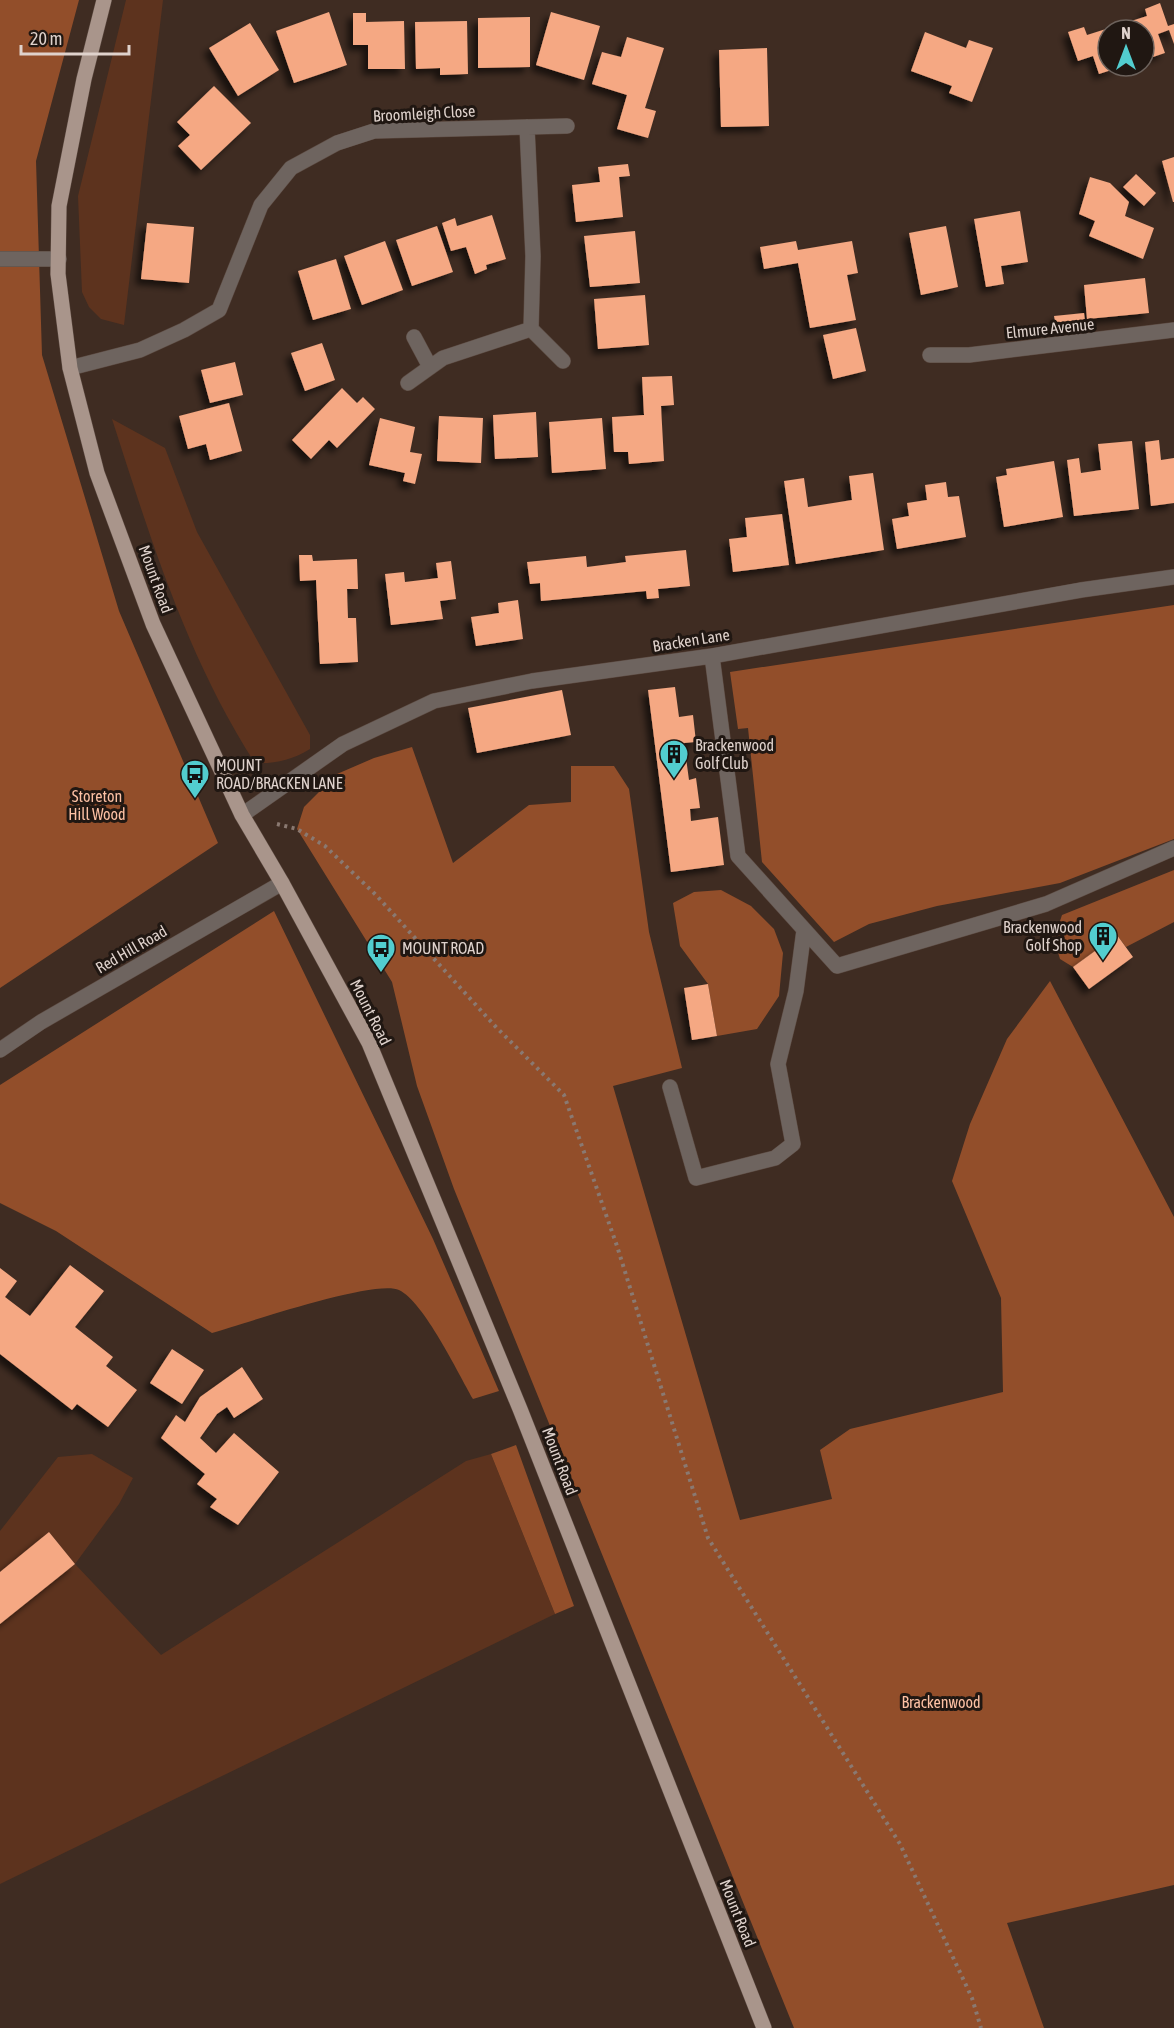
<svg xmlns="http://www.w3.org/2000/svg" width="1174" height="2028" font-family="'Asap Condensed',sans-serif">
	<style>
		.green { fill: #5d331e }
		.forest { fill: #924e2a }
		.building { fill: #f5a883; filter: url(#shadow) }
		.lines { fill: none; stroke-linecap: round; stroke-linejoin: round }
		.minor-casing { stroke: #5c4a41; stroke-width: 16 }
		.major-casing { stroke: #5c4a41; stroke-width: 16 }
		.path { stroke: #8a7971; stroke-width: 4; stroke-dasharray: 3 4.5; stroke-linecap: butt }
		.minor { stroke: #6e645f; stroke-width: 15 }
		.major { stroke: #a9958b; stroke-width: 15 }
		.labels { text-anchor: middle; stroke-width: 6; stroke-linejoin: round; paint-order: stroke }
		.street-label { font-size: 16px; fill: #dfd2cc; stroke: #201712 }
		.poi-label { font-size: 16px; fill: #dfd2cc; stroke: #201712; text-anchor: start }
		.park-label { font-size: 16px; fill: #fdc1a4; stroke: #201712 }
	</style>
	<defs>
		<filter id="shadow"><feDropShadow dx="-5.5" dy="5.5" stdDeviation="3" flood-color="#0009"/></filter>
	</defs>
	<rect width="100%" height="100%" fill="#3f2c22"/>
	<path class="green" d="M126,0h37l-39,325 -23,-6 -12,-12 -7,-15 -4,-96z
		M112,419l53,29 32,84 113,203v14c-18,11 -35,15 -55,14 -68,-105 -105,-226 -143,-344z
		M92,1454l41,24 -14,26 -44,60 86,91 305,-194 25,-7 64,160 -555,270v-260l75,-60 -26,-32 -49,40v-41l58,-74z"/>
	<path class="forest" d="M0,0h79l-43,161 6,194 77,256 99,232 -218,145z
		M1174,605v234l-114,44 -123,23 -68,18 -35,18 -72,-80 -14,-134 -10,1 -8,-57z
		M412,747l41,116 76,-58 42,-3v-36h43l15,23 20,143 33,136 -69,18 127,434 92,-21 -12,-49 30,-21 153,-37 -2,-94 -49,-117 18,-57 37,-85 43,-58 124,236v668l-167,38 37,105h-250l-340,-839 -37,-103 -25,-104 -95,-153 7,-22 33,-33 37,-16z
		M1174,870v52l-48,25 -9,-12 -44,32 -13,-8 -6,-20 8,-24z
		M721,890l30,16 23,23 9,24 -4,43 -22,33 -40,7 -9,-52 -28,-38 -7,-43 21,-11z
		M274,911l159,328 66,152 -26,8c-15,-26 -49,-97 -74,-109 -25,-11 -155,34 -187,43l-156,-102 -56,-28v-118z
		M516,1445l58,161 -19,8 -64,-160z"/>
	<path class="building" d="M1160,3l8,23 6,-2v20l-5,-14 -11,4 7,19 -21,7v-30h-36v36h16l-25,8 -6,-18 -15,5 -10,-29 16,-5 3,8 60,-19 -2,-7z
		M329,12l18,53 -53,18 -18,-52z
		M551,12l49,14 -16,54 -48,-15z
		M353,13h13v9l38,-1 1,48h-37v-24h-15z
		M530,17v50l-52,1v-50z
		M467,21l1,53 -28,1v-7l-24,1 -1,-47z
		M250,23l29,47 -41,26 -29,-48z
		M925,32l41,16 3,-8 24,8 -21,54 -23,-9 3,-7 -41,-15z
		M627,37l37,11 -19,60 11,3 -8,27 -31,-9 10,-34 -35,-11 10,-32 19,5z
		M767,48l2,78 -48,1 -2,-77z
		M214,86l37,37 -50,47 -23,-24 12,-11 -13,-13z
		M1174,157v45h-1l-11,-41z
		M628,164l2,12 -11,1 4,40 -47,5 -4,-37 28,-3 -2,-15z
		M1136,174l20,19 -12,13 -21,-19z
		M1090,177l20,6 19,19 -4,14 29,12 -11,31 -54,-23 6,-15 -16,-7z
		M1020,211l8,51 -27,4 3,18 -18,3 -12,-68z
		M492,215l14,44 -20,6 1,4 -12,5 -9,-27 -15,4 -9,-28 13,-5 2,8z
		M147,223l47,4 -5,56 -48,-4z
		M437,226l16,46 -41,14 -16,-46z
		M946,226l12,61 -37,8 -12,-62z
		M635,231l5,52 -50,4 -6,-51z
		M385,241l18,49 -41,15 -18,-49z
		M796,241l2,9 54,-9 6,32 -11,2 9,45 -46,8 -12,-65 -34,6 -4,-22z
		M336,259l15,50 -38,11 -15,-49z
		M1145,278l4,35 -62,6 -3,-34z
		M645,295l4,50 -51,4 -4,-50z
		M1084,313l2,16 -29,3 -3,-16z
		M856,328l10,43 -33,8 -10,-44z
		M322,343l13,37 -30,11 -14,-38z
		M235,362l8,33 -33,8 -9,-33z
		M672,376l2,29 -13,1 3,55 -35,3 -1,-12h-14l-2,-35 32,-2 -2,-38z
		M342,388l15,15 6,-6 12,12 -38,39 -8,-8 -18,19 -19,-19z
		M229,403l13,48 -32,9 -4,-16 -18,5 -9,-33z
		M536,412l2,45 -43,2 -2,-44z
		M439,416l44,2 -2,45 -44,-2z
		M380,418l35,9 -5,25 12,2 -7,30 -12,-3 2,-8 -36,-8z
		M602,418l4,51 -54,4 -3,-51z
		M1159,440l2,20 13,-2v45l-23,3 -6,-64z
		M1132,441l7,68 -65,7 -7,-56 12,-2 2,15 20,-3 -3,-26z
		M1054,461l9,56 -59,10 -8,-50 11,-2 -1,-6z
		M873,473l11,77 -88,14 -12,-83 20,-3 4,29 44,-7 -3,-24z
		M946,482l2,15 11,-1 7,41 -69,12 -5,-30 17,-3 -2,-13 20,-3 -2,-15z
		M782,514l7,51 -56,7 -4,-33 18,-2 -2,-19z
		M686,550l4,36 -32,3 1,9 -12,1 -1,-8 -105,10 -1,-18 -10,1 -3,-22 59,-6 1,11 39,-5 -1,-6z
		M299,555h13l1,6 44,-2 1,30h-11l1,29h8l2,44 -38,2 -4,-84 -16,1z
		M451,561l5,38 -16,2 3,18 -52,6 -6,-51 19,-2 1,10 33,-4 -2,-15z
		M518,600l5,39 -47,7 -5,-29 28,-4 -1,-10z
		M675,687l4,30 14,-2 3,27 -12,1 5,37 7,-2 4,30 -10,1 1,12 27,-4 6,48 -53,7 -23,-182z
		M562,690l9,45 -94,18 -9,-45z
		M1117,935l16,22 -44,32 -16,-22z
		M708,984l9,52 -25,4 -8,-52z
		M70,1265l34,26 -29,36 38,30 -7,9 31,24 -29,37 -31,-23 -5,6 -72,-56v-86l17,13 -12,16 25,19z
		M172,1349l32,21 -22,34 -32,-21z
		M242,1367l21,32 -29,19 -7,-11 -10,7 -17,24 16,15 18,-20 45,39 -41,53 -28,-18 7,-8 -20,-15 8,-10 -44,-36 15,-23 9,7 15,-25z
		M49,1532l26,32 -75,60v-52z"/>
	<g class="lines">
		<g class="minor-casing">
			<path id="minor" d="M0,259h59
				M531,329l32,32
				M414,337l16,30
				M930,355h39l205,-25
				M70,368l70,-18 44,-20 35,-20 42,-105 30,-37 46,-25 37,-12 193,-5
				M408,383l35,-25 88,-29 2,-73 -6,-129
				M712,656l26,200 99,110 209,-62 128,-56
				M242,815l101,-71 91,-43 98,-20 180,-25 369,-66 93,-13
				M0,1050l41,-28 241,-139
				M670,1087l26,91 79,-20 18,-14 -15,-80 18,-73 8,-61"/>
		</g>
		<g class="major-casing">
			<path id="major" d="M104,0l-20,79 -25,127 -1,68 12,94 27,105 56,151 89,191 40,68 87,160 151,366 244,619"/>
		</g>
		<path class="path" d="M277,824l20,5 28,17 51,49 119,131 69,69 53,151 91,292 192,306 72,154 9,30"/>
		<use href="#minor" class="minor"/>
		<use href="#major" class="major"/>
	</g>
	<defs>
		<g id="building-pin" transform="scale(1.5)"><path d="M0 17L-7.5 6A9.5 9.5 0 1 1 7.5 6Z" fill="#52cdcf" stroke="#201712"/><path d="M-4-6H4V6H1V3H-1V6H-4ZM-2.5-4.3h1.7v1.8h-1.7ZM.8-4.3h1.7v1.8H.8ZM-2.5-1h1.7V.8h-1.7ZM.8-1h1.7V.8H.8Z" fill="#111"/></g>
		<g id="bus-pin" transform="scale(1.5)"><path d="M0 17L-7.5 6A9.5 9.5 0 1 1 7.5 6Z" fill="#52cdcf" stroke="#201712"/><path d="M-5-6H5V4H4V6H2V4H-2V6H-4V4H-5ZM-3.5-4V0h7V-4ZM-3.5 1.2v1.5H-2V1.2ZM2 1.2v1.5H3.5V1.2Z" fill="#111"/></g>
	</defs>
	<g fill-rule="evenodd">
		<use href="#building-pin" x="674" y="754"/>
		<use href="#bus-pin" x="195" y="774"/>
		<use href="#building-pin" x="1103" y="936"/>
		<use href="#bus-pin" x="381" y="948"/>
	</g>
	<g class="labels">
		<g class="street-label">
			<text transform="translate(424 113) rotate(-3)" y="6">Broomleigh Close</text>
			<text transform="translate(1050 328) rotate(-6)" y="6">Elmure Avenue</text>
			<text transform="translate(156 579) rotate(70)" y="6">Mount Road</text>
			<text transform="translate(691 640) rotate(-9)" y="6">Bracken Lane</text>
			<text transform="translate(131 949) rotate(-30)" y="6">Red Hill Road</text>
			<text transform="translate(371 1012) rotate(63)" y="6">Mount Road</text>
			<text transform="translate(560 1461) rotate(69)" y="6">Mount Road</text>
			<text transform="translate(738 1913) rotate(68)" y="6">Mount Road</text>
		</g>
		<g class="poi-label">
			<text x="695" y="751">Brackenwood<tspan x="695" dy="18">Golf Club</tspan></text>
			<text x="216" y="771">MOUNT<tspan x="216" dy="18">ROAD/BRACKEN LANE</tspan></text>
			<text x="1082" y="933" text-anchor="end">Brackenwood<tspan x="1082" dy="18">Golf Shop</tspan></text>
			<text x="402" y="954">MOUNT ROAD</text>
		</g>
		<g class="park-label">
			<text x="97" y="802">Storeton<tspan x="97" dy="18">Hill Wood</tspan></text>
			<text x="941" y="1708">Brackenwood</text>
		</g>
	</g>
	<g transform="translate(1126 48)"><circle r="28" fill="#201712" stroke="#6c625c" stroke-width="1.5"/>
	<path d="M0-4.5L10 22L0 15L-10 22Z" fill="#52cdcf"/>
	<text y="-9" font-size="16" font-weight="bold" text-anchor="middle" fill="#dfd2cc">N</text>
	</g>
	<path d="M21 45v9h108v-9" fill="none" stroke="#dfd2cc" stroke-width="3"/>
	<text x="30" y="45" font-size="18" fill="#dfd2cc" stroke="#201712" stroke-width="4.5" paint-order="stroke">20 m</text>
</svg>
